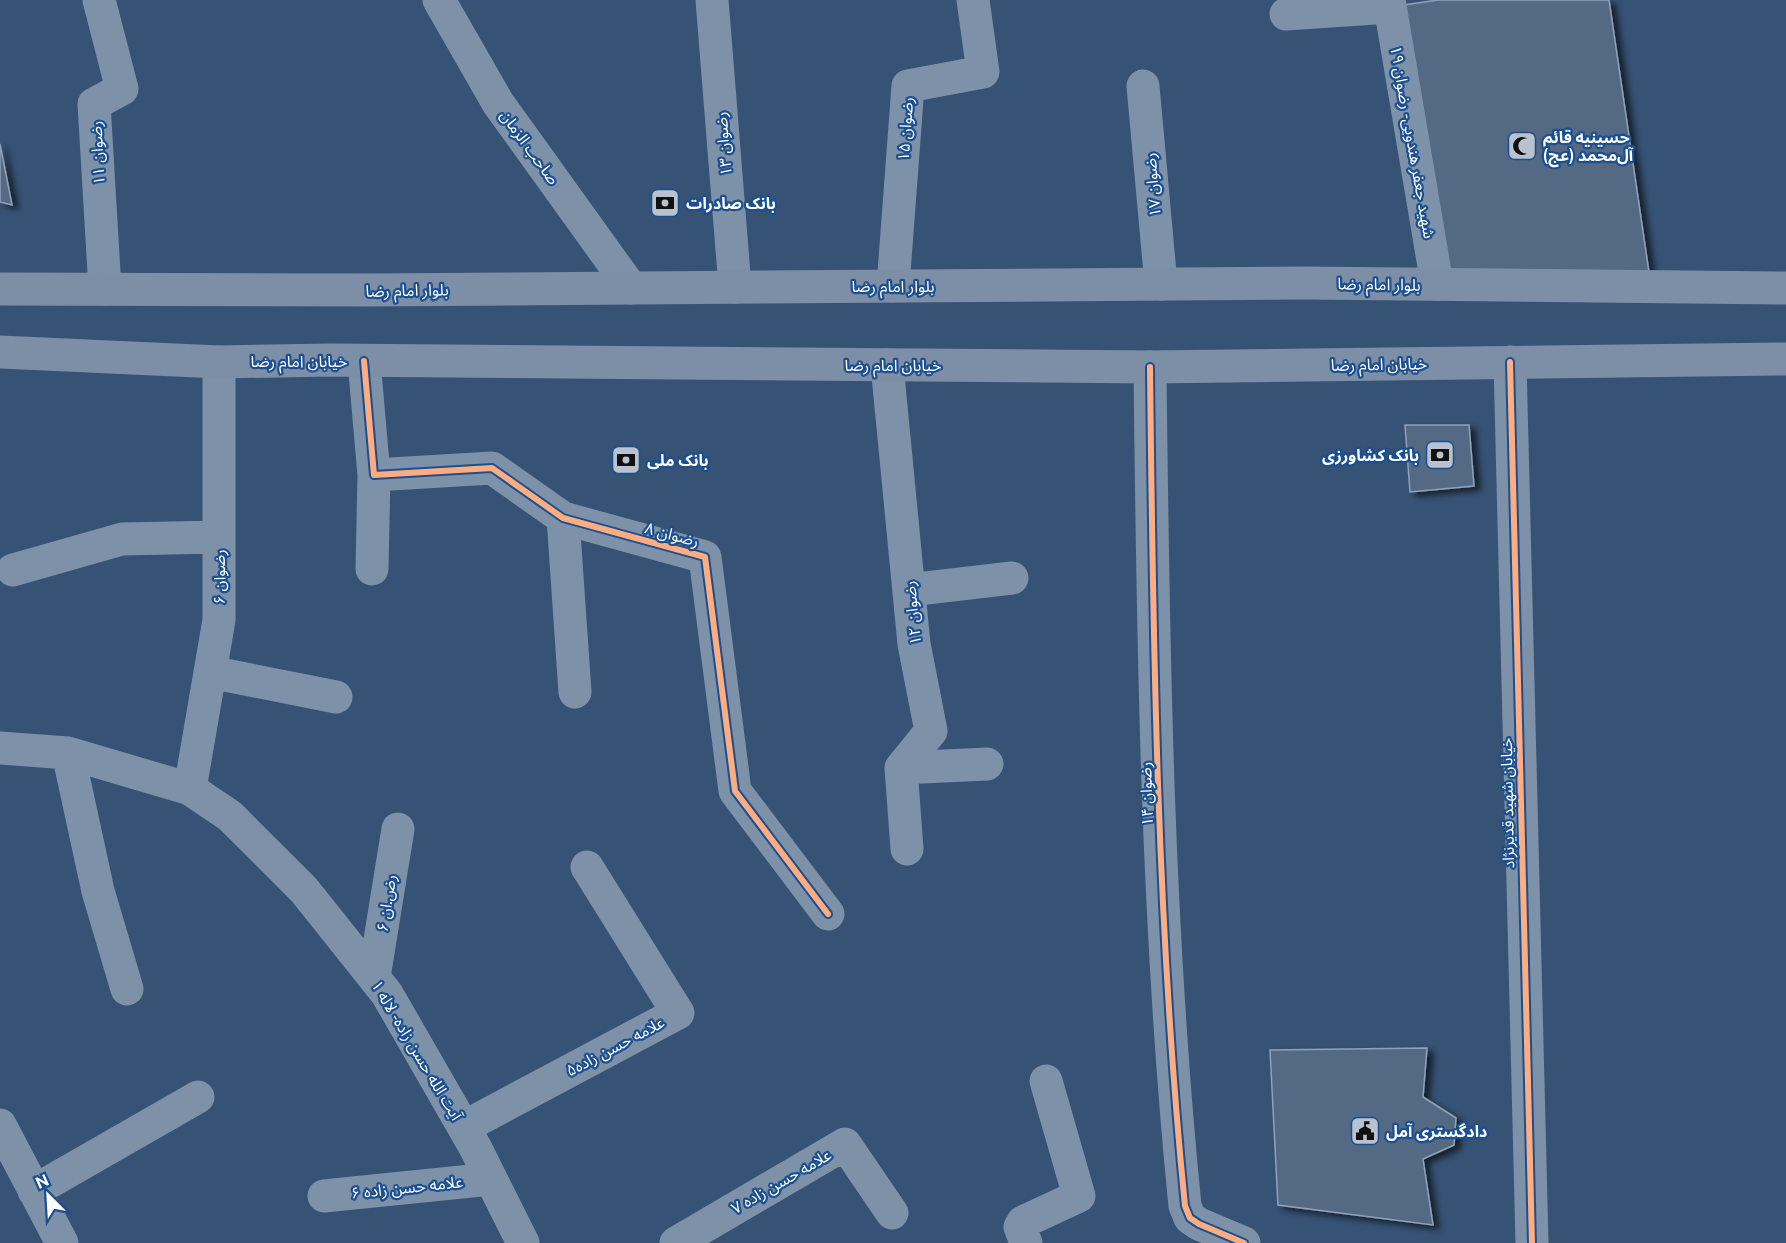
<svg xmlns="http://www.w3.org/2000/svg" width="1786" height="1243" font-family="'Public Sans','Noto Sans Arabic',sans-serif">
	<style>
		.building { fill: #526984; stroke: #92a2b6; stroke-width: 1.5; filter: url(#shadow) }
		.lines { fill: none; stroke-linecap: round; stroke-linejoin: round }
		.minor { stroke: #7d92a8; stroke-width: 33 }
		.major { stroke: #7d8ea7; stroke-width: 33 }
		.cycleway-casing { stroke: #1b4f8f; stroke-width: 10 }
		.cycleway { stroke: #ffac80; stroke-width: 6 }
		.labels { text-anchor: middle; stroke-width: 4.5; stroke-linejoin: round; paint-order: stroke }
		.street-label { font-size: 16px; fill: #fff; stroke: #1b4f8f }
		.poi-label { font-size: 16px; font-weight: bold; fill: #fff; stroke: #1b4f8f; text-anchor: start }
	</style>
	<defs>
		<filter id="shadow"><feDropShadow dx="6" dy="4" stdDeviation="3" flood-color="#0009"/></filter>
	</defs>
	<rect width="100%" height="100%" fill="#365274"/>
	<path class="building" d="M1438,0h171l42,286 -214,-2 -47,-277z
		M0,144l12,61 -12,-3z
		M1405,425h64l5,61 -64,6z
		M1427,1048l-4,49 33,21 -2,27 -31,14 10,66 -155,-20 -8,-155z"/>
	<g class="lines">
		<path class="minor" d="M99,0l23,89 -28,15 11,185
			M439,0l59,103 133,185
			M712,0l23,287
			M1389,0l48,284
			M1286,14l104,-7
			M1143,86l18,198
			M893,286l15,-200 75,-14 -10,-72
			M364,361l10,114 118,-7 71,50 142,39 30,234 93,123
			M1510,362l22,881
			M887,365l27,279 17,87 -30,37 6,81
			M1150,367c3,280 7,561 35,839l5,12 9,6 45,19
			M563,518l12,174
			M372,569l2,-94
			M13,570l109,-31 97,-2
			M909,590l103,-12
			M210,672l126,25
			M0,748l68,5 122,36 40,27 74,74 83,104 88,153 48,96
			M68,753l30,138 29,98
			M901,768l86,-4
			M190,789l29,-169v-258
			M374,977l24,-148
			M0,1125l62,118
			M464,1127l214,-114 -91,-146
			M34,1191l164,-94
			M324,1196l167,-17
			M676,1243l169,-99 47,69
			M1026,1243l-6,-16 3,-5 56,-26 -33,-115"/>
		<path class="major" d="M0,289l368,1 938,-7 480,5
			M0,352l219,10 112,-2 819,7 636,-8"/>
		<g class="cycleway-casing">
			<path id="cycleway" d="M364,361l10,114 118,-7 71,50 142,39 30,234 93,123
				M1510,362l22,881
				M1150,367c3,280 7,561 35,839l5,12 9,6 45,19"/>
		</g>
		<use href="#cycleway" class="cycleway"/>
	</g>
	<defs>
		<g id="mosque-square" transform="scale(1.5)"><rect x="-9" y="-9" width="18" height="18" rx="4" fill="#b9c2ce" stroke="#1b4f8f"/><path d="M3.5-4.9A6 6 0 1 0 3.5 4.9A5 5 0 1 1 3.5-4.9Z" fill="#111"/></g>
		<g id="bank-square" transform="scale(1.5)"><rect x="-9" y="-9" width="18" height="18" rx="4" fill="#b9c2ce" stroke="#1b4f8f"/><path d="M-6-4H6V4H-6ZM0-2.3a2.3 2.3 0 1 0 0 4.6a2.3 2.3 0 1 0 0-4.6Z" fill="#111"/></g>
		<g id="civic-square" transform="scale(1.5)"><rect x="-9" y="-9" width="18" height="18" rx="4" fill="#b9c2ce" stroke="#1b4f8f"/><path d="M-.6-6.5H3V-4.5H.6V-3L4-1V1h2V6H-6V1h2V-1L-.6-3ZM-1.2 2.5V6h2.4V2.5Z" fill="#111"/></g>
	</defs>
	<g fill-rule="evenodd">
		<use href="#mosque-square" x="1522" y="146"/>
		<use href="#bank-square" x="665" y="203"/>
		<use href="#bank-square" x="1440" y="455"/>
		<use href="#bank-square" x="626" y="460"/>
		<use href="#civic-square" x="1365" y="1131"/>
	</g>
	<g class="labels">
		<g class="street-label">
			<text transform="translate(905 129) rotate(-86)" y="6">رضوان ۱۵</text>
			<text transform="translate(1413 142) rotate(80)" y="6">شهید جعفر هندویی - رضوان ۱۹</text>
			<text transform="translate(723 144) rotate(-95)" y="6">رضوان ۱۳</text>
			<text transform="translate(530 147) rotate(54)" y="6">صاحب الزمان</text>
			<text transform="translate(97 153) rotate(-93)" y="6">رضوان ۱۱</text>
			<text transform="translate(1152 185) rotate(-95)" y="6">رضوان ۱۷</text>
			<text transform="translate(1379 284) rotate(1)" y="6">بلوار امام رضا</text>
			<text x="893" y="292">بلوار امام رضا</text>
			<text transform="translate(407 290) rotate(-1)" y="6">بلوار امام رضا</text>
			<text x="299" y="367">خیابان امام رضا</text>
			<text transform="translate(1379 364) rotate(-1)" y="6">خیابان امام رضا</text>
			<text x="893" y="371">خیابان امام رضا</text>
			<text transform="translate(672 534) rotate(15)" y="6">رضوان ۸</text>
			<text transform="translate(219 577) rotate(-90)" y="6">رضوان ۶</text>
			<text transform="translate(912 613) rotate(-96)" y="6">رضوان ۱۲</text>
			<text transform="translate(1146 794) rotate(-92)" y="6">رضوان ۱۴</text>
			<text transform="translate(1507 803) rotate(-91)" y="6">خيابان شهيد قديرنژاد</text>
			<text transform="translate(386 903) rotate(-81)" y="6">رض.ان ۶</text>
			<text transform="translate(615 1046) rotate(-28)" y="6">علامه حسن زاده۵</text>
			<text transform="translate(417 1050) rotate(59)" y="6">آیت الله حسن زاده - لاله ۱</text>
			<text transform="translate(781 1181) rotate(-30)" y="6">علامه حسن زاده ۷</text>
			<text transform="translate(407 1187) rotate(-6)" y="6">علامه حسن زاده ۶</text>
		</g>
		<g class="poi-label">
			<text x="1543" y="143">حسینیه قائم<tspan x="1543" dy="18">آل‌محمد (عج)</tspan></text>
			<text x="686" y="209">بانک صادرات</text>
			<text x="1419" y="461" text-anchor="end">بانک کشاورزی</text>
			<text x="647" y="466">بانک‌ ملی</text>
			<text x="1386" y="1137">دادگستری آمل</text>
		</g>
	</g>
	<g transform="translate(48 1195) rotate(336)" stroke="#1b4f8f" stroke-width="4.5" paint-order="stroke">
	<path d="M0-4.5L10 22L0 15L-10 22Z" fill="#ffffff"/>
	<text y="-9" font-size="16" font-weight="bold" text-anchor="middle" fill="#ffffff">N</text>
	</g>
</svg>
